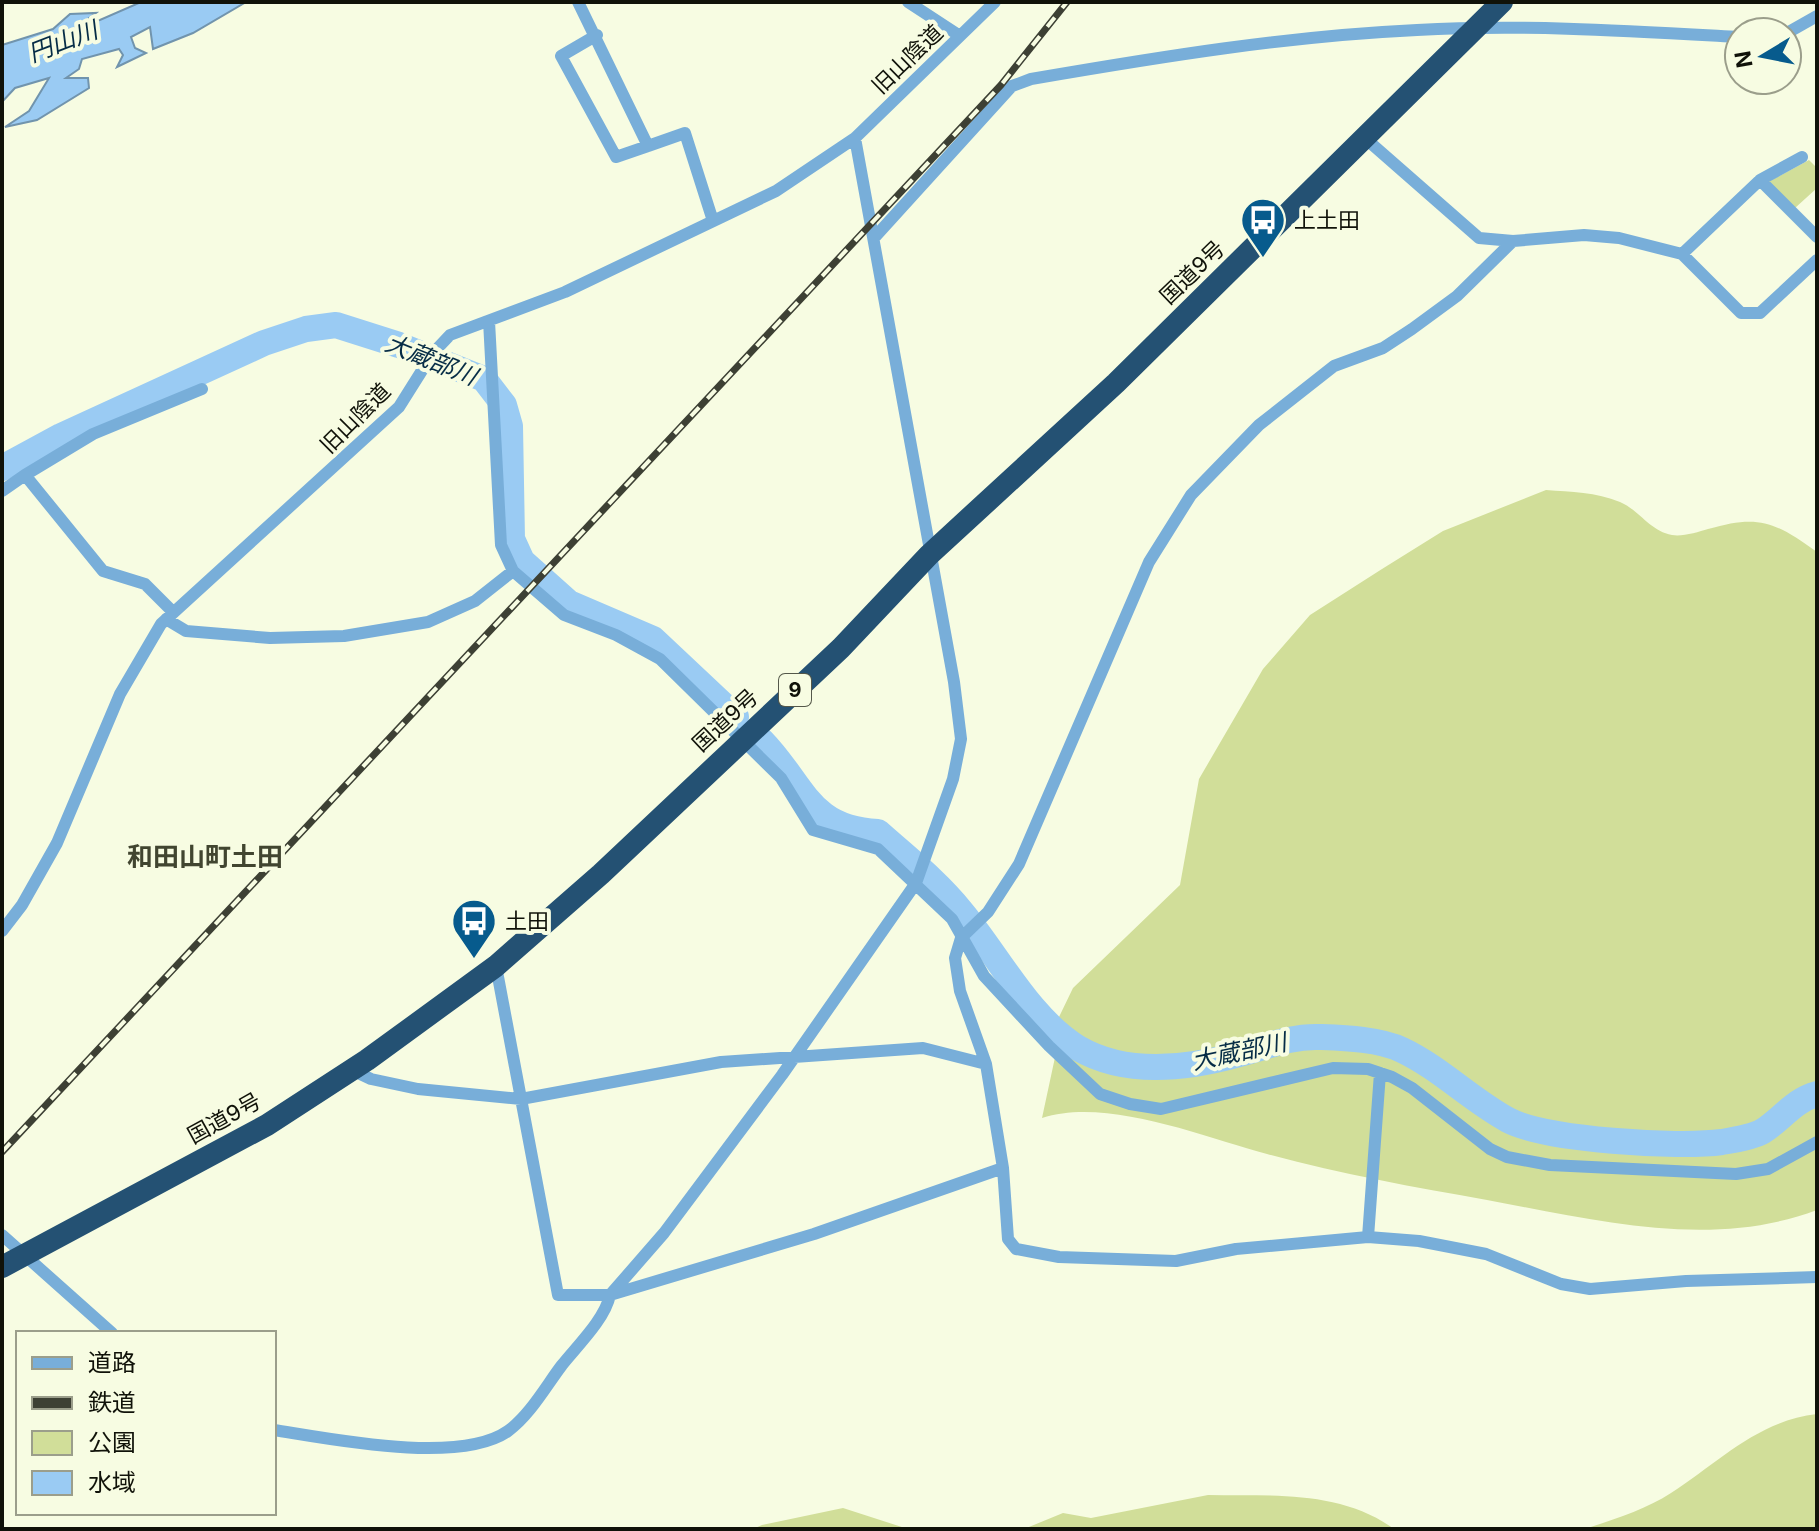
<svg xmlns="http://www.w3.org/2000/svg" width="1819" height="1531" font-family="Inter,'Noto Sans JP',sans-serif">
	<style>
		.green { fill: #d1de99 }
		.water { fill: #9acbf3; stroke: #7194ad; stroke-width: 2 }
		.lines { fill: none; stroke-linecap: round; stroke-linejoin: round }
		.river { stroke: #9acbf3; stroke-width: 26 }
		.street { stroke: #78aed9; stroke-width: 12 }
		.highway { stroke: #245173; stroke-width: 22 }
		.rail-casing { stroke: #3d4034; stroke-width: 7 }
		.rail { stroke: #f7fce2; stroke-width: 4; stroke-dasharray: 12; stroke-linecap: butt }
		.labels { text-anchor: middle; stroke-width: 8; stroke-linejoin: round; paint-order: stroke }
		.shield { fill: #f7fce2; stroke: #55584a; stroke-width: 2 }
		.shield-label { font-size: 20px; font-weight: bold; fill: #101209 }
		.street-label { font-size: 22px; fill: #101209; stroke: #f7fce2 }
		.poi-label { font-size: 22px; fill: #101209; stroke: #f7fce2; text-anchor: start }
		.water-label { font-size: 24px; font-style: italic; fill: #062c46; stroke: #f7fce2 }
		.quarter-label { font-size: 26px; font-weight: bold; fill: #414530; stroke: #f7fce2 }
	</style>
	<rect width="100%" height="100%" fill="#f7fce2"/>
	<path class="green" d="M1809,160l8,8v20l-22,20 -27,-26z
		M1546,490c25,2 50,2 74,12 19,8 30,29 52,33 10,2 26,-3 36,-6 51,-15 67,-7 109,23v658c-106,40 -222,10 -330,-10 -74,-13 -147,-26 -220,-46 -64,-17 -160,-57 -225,-36l15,-70 2,-31 14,-29 107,-103 19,-106 64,-110 47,-54 72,-46 61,-38z
		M1817,1414v115h-232c29,-10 60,-19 86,-36 48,-31 86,-72 146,-79z
		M1208,1495c63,1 133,-5 186,34h-370l39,-16 28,5z
		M843,1508l65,21h-155l9,-4z"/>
	<path class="water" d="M141,2h105l-53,31 -40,16 -3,-22 -19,10 4,11 11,5 -29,14 6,-12 -4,-6 -37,10 -3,10 -13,9h22l1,10 -52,32 -32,7 24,-16 20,-33 -34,10 -13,14v-57l51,-16 17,-15 26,-1 -11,8 15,-1z"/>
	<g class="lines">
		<path class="river" d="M2,468l59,-32 203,-93 42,-14 30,-4 63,20 85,34 20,26 6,21 2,113 10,22 47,42 84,36 83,78
			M762,741c42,43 46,88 116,91 28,25 59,49 83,79 37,44 67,106 117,137 48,28 107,21 158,7 28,-7 53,-19 83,-18 25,1 60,2 83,13 38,18 69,50 106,70 38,20 170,28 214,22 12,-2 31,-5 41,-11 19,-12 31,-31 54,-37"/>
		<path class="street" d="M578,2l70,144 37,-13 28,88
			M908,2l52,34
			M1787,33l30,-17
			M597,35l-36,21 55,101 32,-11
			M1366,139l113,99 34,3 71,-6 35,3 63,16 59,59h19l57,-53
			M1760,180l57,57
			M874,238l138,-152 19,-7c128,-22 256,-43 386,-49 107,-6 215,1 322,7
			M1513,241l-56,55 -45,33 -29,19 -49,18 -75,59 -68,70 -42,67 -130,302 -31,48 -27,26 -6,20 5,33 26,73 17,104 5,71 8,10 43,8 117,4 60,-12 132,-12 51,4 67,13 75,30 29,5 96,-8 131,-4
			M1682,254l78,-74 42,-23
			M489,321l12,224 12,26 51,44 52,20 44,24 121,119 32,52 65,19 74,70 32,57 65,70 51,48 30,10 31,5 172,-41 35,1 24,8 20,11 78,61 17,8 43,8 186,9 32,-5 49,-27
			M25,475l68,-41 109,-45
			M2,491l23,-16 78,96 42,13 28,28
			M166,619l20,12 84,7 74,-2 84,-14 47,-21 38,-30
			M2,931l20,-26 35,-62 63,-149 41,-70 238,-217 34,-54 17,-18 115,-43 211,-101 79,-53 140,-136
			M496,966l62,329h52l204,-61 189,-66
			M352,1070l19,9 47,10 103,10 200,-37 202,-14 63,16
			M2,1235l110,98
			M1368,1237l12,-164
			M274,1430c57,9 186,35 234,1 22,-16 38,-45 54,-66 16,-20 43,-46 48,-70l54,-62 118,-158 134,-192 37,-104 8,-40 -7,-57 -99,-544"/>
		<path class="highway" d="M2,1267l265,-142 100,-65 129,-94 105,-92 240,-226 88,-93 187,-172 386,-381"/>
		<g class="rail-casing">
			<path id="rail" d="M2,1152l999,-1067 66,-83"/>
		</g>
		<use href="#rail" class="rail"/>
	</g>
	<defs>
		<g id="bus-pin" transform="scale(2.3)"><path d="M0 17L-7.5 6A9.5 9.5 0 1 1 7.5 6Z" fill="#075b8d" stroke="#f7fce2"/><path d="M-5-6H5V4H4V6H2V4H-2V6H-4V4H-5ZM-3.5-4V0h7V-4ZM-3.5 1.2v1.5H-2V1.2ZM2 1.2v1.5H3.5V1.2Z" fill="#fff"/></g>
	</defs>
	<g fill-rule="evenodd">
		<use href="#bus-pin" x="1263" y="220"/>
		<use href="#bus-pin" x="474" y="921"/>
	</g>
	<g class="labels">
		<rect class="shield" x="779" y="674" width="32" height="32" rx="6"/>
		<g class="shield-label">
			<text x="795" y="697">9</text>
		</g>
		<g class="street-label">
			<text transform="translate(907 59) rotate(-44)" y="8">旧山陰道</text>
			<text transform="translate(1192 272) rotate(-44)" y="8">国道9号</text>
			<text transform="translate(355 418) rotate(-45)" y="8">旧山陰道</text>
			<text transform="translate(725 720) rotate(-43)" y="8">国道9号</text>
			<text transform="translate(224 1118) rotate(-29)" y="8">国道9号</text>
		</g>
		<g class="poi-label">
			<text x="1294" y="228">上土田</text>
			<text x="505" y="929">土田</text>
		</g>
		<g class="water-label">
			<text transform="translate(63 42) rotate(-21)" y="8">円山川</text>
			<text transform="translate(431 360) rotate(22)" y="8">大蔵部川</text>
			<text transform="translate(1239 1052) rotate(-12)" y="8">大蔵部川</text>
		</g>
		<g class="quarter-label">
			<text x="205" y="866">和田山町土田</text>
		</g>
	</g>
	<rect width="1819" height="1531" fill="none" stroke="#101209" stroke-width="8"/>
	<rect x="16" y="1331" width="260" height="184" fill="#f7fce2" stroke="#9b9e8b" stroke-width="2"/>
	<rect x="32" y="1357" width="40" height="12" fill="#78aed9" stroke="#9b9e8b" stroke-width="2"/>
	<text x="88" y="1371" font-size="24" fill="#101209">道路</text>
	<rect x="32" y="1397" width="40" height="12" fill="#3d4034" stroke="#9b9e8b" stroke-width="2"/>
	<text x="88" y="1411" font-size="24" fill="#101209">鉄道</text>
	<rect x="32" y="1431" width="40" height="24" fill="#d1de99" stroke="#9b9e8b" stroke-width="2"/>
	<text x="88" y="1451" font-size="24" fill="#101209">公園</text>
	<rect x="32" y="1471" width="40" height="24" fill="#9acbf3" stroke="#9b9e8b" stroke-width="2"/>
	<text x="88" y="1491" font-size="24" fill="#101209">水域</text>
	<g transform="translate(1763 56) rotate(260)"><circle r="38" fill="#f7fce2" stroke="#9b9e8b" stroke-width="2"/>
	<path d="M0-6L14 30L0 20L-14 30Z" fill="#075b8d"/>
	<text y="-12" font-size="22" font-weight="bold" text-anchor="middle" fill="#101209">N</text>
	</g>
</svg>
